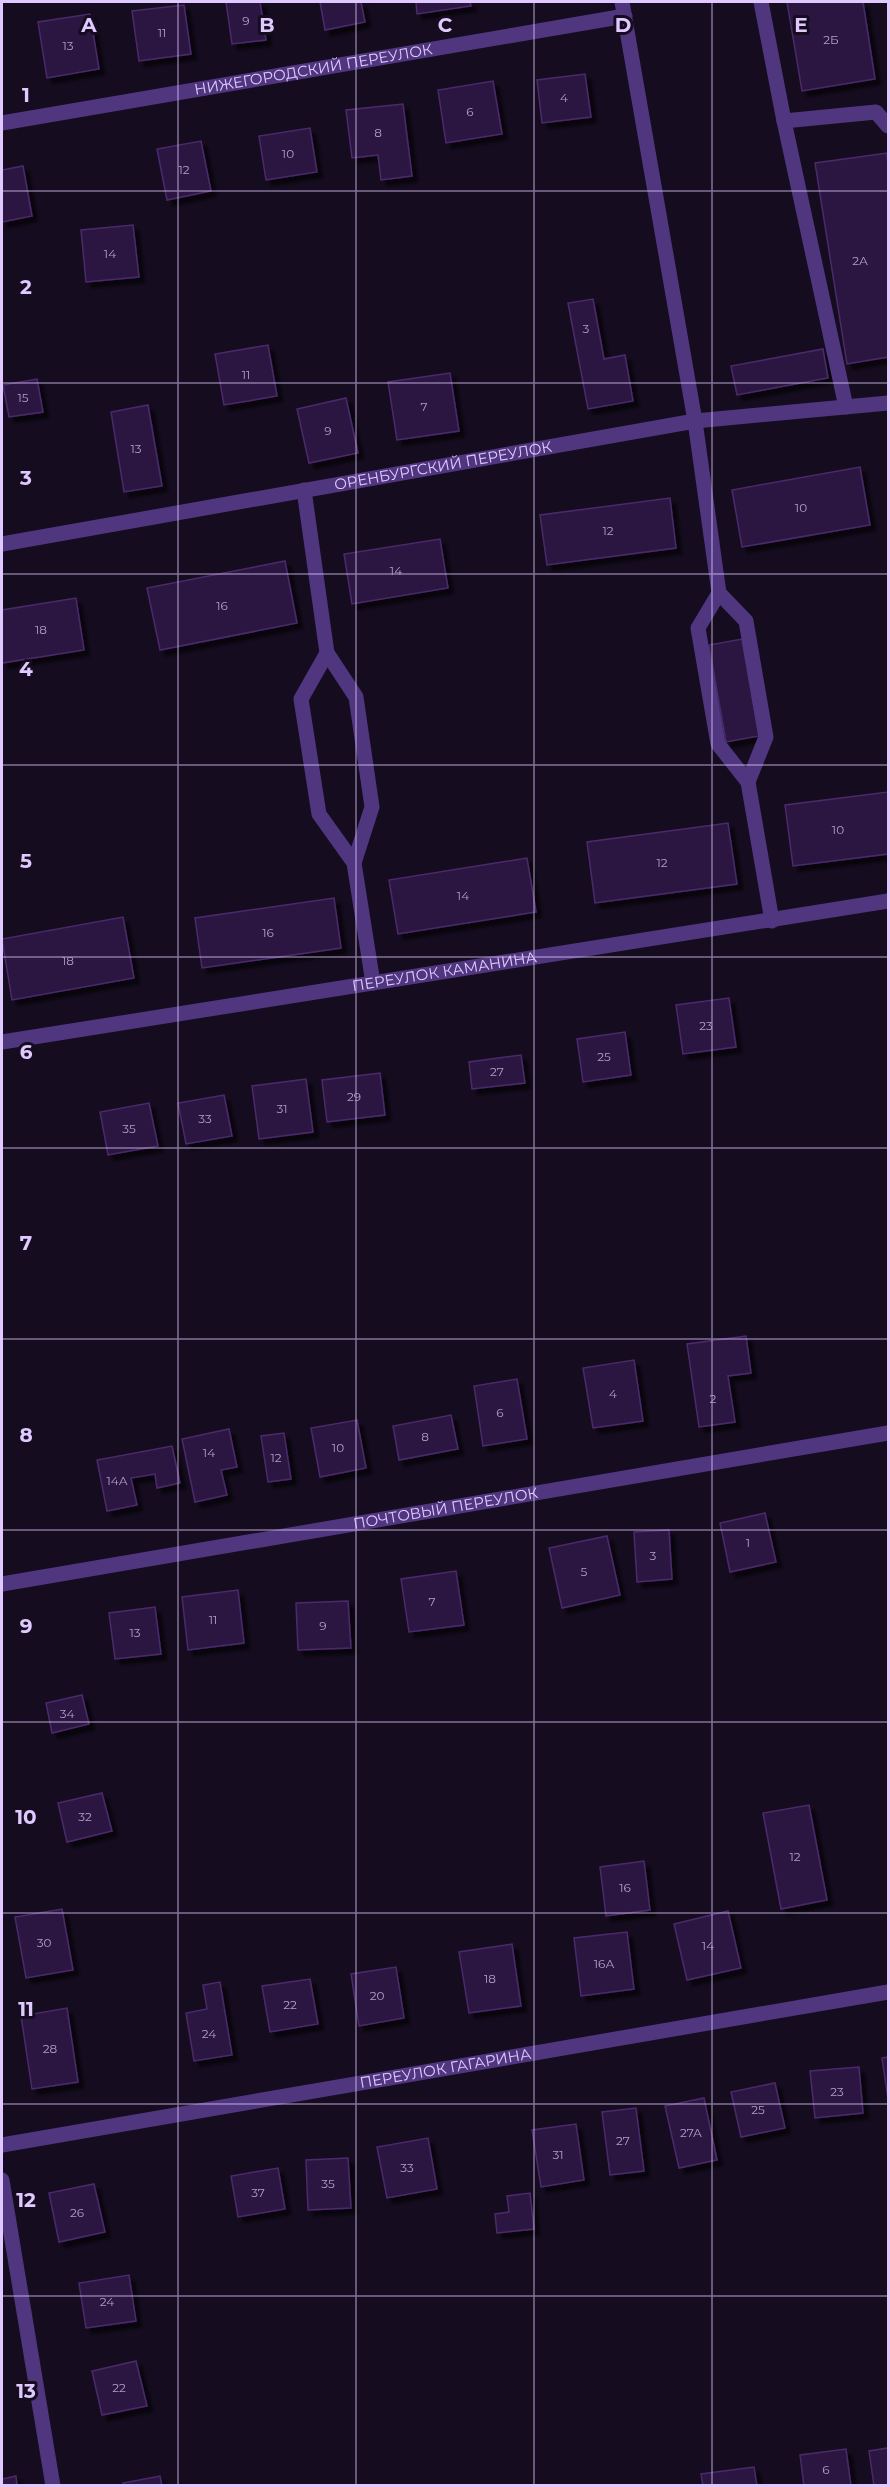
<svg xmlns="http://www.w3.org/2000/svg" width="890" height="2487" font-family="Montserrat,sans-serif">
	<style>
		.building { fill: #2c1840; stroke: #4b296c; stroke-width: 1.5; filter: url(#shadow) }
		.lines { fill: none; stroke-linecap: round; stroke-linejoin: round }
		.minor { stroke: #4f367f; stroke-width: 15 }
		.grid { fill: none; stroke: #e0c9ff; stroke-width: 1.5; stroke-opacity: 0.55 }
		.labels { text-anchor: middle; stroke-width: 6; stroke-linejoin: round; paint-order: stroke }
		.number-label { font-size: 12px; fill: #b39dcf }
		.street-label { font-size: 15px; fill: #e0c9ff; stroke: #150c1f }
		.grid-label { font-size: 20px; text-anchor: middle; font-weight: bold; fill: #e0c9ff; stroke: #150c1f; stroke-width: 6; stroke-linejoin: round; paint-order: stroke }
	</style>
	<defs>
		<filter id="shadow"><feDropShadow dx="5.5" dy="5.5" stdDeviation="1.5" flood-color="#0009"/></filter>
	</defs>
	<rect width="100%" height="100%" fill="#150c1f"/>
	<path class="building" d="M226,2h34l6,38 -34,4z
		M320,2h41l4,20 -40,8z
		M416,2h54l1,4 -54,8z
		M787,2h76l12,77 -73,12z
		M184,5l7,49 -52,7 -7,-50z
		M90,14l9,55 -52,9 -9,-56z
		M585,74l6,43 -49,6 -5,-43z
		M493,81l9,53 -56,9 -8,-53z
		M403,104l9,72 -31,4 -3,-25 -26,3 -6,-48z
		M310,128l7,44 -51,8 -7,-44z
		M201,141l10,50 -44,9 -10,-51z
		M887,153l1,12v192l-41,7 -32,-201z
		M23,166l9,50 -30,6v-52z
		M133,225l6,52 -53,5 -5,-52z
		M593,299l11,60 21,-4 8,46 -45,8 -20,-106z
		M268,345l9,51 -53,9 -9,-51z
		M823,349l5,29 -91,17 -6,-29z
		M450,373l9,58 -62,9 -9,-58z
		M37,379l6,33 -34,5 -6,-32z
		M346,398l12,55 -49,10 -12,-54z
		M148,405l14,81 -38,6 -13,-80z
		M860,467l10,58 -128,22 -10,-57z
		M670,498l6,50 -129,17 -7,-50z
		M440,539l8,49 -96,16 -8,-50z
		M285,561l12,62 -137,27 -13,-62z
		M76,598l8,52 -82,13v-53z
		M742,639l17,97 -33,6 -17,-97z
		M888,792v62l-95,12 -8,-61z
		M728,823l9,61 -142,19 -8,-61z
		M527,858l9,54 -138,22 -9,-54z
		M334,898l7,50 -139,20 -7,-50z
		M123,917l11,61 -122,22 -10,-61z
		M729,998l7,49 -53,7 -7,-49z
		M625,1032l6,43 -48,7 -6,-43z
		M521,1055l4,28 -53,6 -3,-27z
		M380,1073l5,42 -58,7 -5,-42z
		M306,1079l7,53 -54,7 -7,-53z
		M224,1095l8,41 -46,8 -8,-41z
		M149,1103l9,43 -50,9 -8,-43z
		M746,1336l5,37 -23,3 7,46 -36,5 -12,-83z
		M634,1360l9,61 -50,7 -10,-60z
		M517,1379l10,60 -44,7 -9,-60z
		M451,1415l7,34 -59,11 -6,-34z
		M357,1420l9,48 -46,9 -9,-49z
		M229,1429l8,38 -16,3 6,25 -32,7 -13,-63z
		M284,1433l7,46 -23,3 -7,-46z
		M172,1446l8,37 -23,5 -2,-14 -24,4 6,27 -30,6 -10,-51z
		M765,1513l11,49 -46,10 -10,-49z
		M669,1530l3,49 -35,3 -3,-50z
		M607,1536l13,59 -58,13 -13,-60z
		M456,1571l8,54 -55,7 -8,-53z
		M238,1590l6,53 -56,7 -6,-53z
		M348,1601l3,47 -53,2 -2,-47z
		M155,1607l6,47 -46,5 -6,-46z
		M82,1695l7,29 -37,9 -6,-30z
		M102,1793l10,38 -45,11 -9,-39z
		M809,1805l18,95 -46,9 -18,-96z
		M644,1861l6,49 -44,6 -6,-49z
		M62,1909l11,61 -47,8 -11,-61z
		M728,1911l13,57 -54,12 -13,-56z
		M627,1932l7,57 -53,7 -7,-58z
		M512,1944l9,62 -52,7 -10,-61z
		M396,1967l8,51 -45,8 -8,-52z
		M310,1979l8,45 -48,8 -8,-46z
		M220,1982l12,73 -38,6 -8,-48 21,-4 -4,-24z
		M67,2008l11,74 -46,7 -11,-73z
		M888,2057v42l-6,-41z
		M859,2067l4,46 -48,5 -5,-47z
		M775,2083l10,45 -44,9 -10,-45z
		M704,2098l13,62 -38,8 -14,-62z
		M636,2108l8,63 -34,4 -8,-63z
		M576,2124l8,56 -43,7 -9,-57z
		M428,2138l9,51 -50,9 -10,-51z
		M348,2158l3,50 -43,2 -2,-50z
		M278,2168l7,41 -47,8 -7,-41z
		M94,2184l11,48 -46,10 -10,-49z
		M530,2193l4,36 -37,4 -2,-19 14,-2 -2,-16z
		M129,2275l7,46 -50,7 -7,-45z
		M136,2361l11,45 -45,9 -10,-44z
		M888,2448v38h-14l-5,-35z
		M846,2449l5,37h-47l-4,-31z
		M754,2467l3,19h-54l-2,-12z
		M16,2476l1,10h-15v-7z
		M160,2476l2,10h-38l-1,-3z"/>
	<g class="lines">
		<g class="minor">
			<path d="M622,2l73,419 24,172 -21,35 20,116 30,38 24,139"/>
			<path d="M761,2l23,119 92,-9 12,14"/>
			<path d="M784,121l62,286"/>
			<path id="s1" d="M2,123l623,-107"/>
			<path d="M304,490l23,163 -26,46 18,115 35,49 19,120"/>
			<path id="s2" d="M2,544l693,-123 193,-18"/>
			<path d="M719,593l27,28 20,116 -18,45"/>
			<path d="M327,653l29,44 16,110 -18,56"/>
			<path id="s3" d="M2,1042l886,-141"/>
			<path id="s4" d="M2,1584l886,-151"/>
			<path id="s5" d="M2,2145l886,-153"/>
			<path d="M2,2180l51,306"/>
		</g>
	</g>
	<path class="grid" d="M178,2v2484M356,2v2484M534,2v2484M712,2v2484M2,191h886M2,383h886M2,574h886M2,765h886M2,957h886M2,1148h886M2,1339h886M2,1530h886M2,1722h886M2,1913h886M2,2104h886M2,2296h886"/>
	<g class="labels">
		<g class="number-label">
			<text x="246" y="25">9</text>
			<text x="162" y="37">11</text>
			<text x="831" y="44">2Б</text>
			<text x="68" y="50">13</text>
			<text x="564" y="102">4</text>
			<text x="470" y="116">6</text>
			<text x="378" y="137">8</text>
			<text x="288" y="158">10</text>
			<text x="184" y="174">12</text>
			<text x="110" y="258">14</text>
			<text x="860" y="265">2А</text>
			<text x="586" y="333">3</text>
			<text x="246" y="379">11</text>
			<text x="23" y="402">15</text>
			<text x="424" y="411">7</text>
			<text x="328" y="435">9</text>
			<text x="136" y="453">13</text>
			<text x="801" y="512">10</text>
			<text x="608" y="535">12</text>
			<text x="396" y="575">14</text>
			<text x="222" y="610">16</text>
			<text x="41" y="634">18</text>
			<text x="838" y="834">10</text>
			<text x="662" y="867">12</text>
			<text x="463" y="900">14</text>
			<text x="268" y="937">16</text>
			<text x="68" y="965">18</text>
			<text x="706" y="1030">23</text>
			<text x="604" y="1061">25</text>
			<text x="497" y="1076">27</text>
			<text x="354" y="1101">29</text>
			<text x="282" y="1113">31</text>
			<text x="205" y="1123">33</text>
			<text x="129" y="1133">35</text>
			<text x="613" y="1398">4</text>
			<text x="713" y="1403">2</text>
			<text x="500" y="1417">6</text>
			<text x="425" y="1441">8</text>
			<text x="338" y="1452">10</text>
			<text x="209" y="1457">14</text>
			<text x="276" y="1462">12</text>
			<text x="117" y="1485">14А</text>
			<text x="748" y="1547">1</text>
			<text x="653" y="1560">3</text>
			<text x="584" y="1576">5</text>
			<text x="432" y="1606">7</text>
			<text x="213" y="1624">11</text>
			<text x="323" y="1630">9</text>
			<text x="135" y="1637">13</text>
			<text x="67" y="1718">34</text>
			<text x="85" y="1821">32</text>
			<text x="795" y="1861">12</text>
			<text x="625" y="1892">16</text>
			<text x="44" y="1947">30</text>
			<text x="708" y="1950">14</text>
			<text x="604" y="1968">16А</text>
			<text x="490" y="1983">18</text>
			<text x="377" y="2000">20</text>
			<text x="290" y="2009">22</text>
			<text x="209" y="2038">24</text>
			<text x="50" y="2053">28</text>
			<text x="837" y="2096">23</text>
			<text x="758" y="2114">25</text>
			<text x="691" y="2137">27А</text>
			<text x="623" y="2145">27</text>
			<text x="558" y="2159">31</text>
			<text x="407" y="2172">33</text>
			<text x="328" y="2188">35</text>
			<text x="258" y="2197">37</text>
			<text x="77" y="2217">26</text>
			<text x="107" y="2306">24</text>
			<text x="119" y="2392">22</text>
			<text x="826" y="2474">6</text>
		</g>
		<g class="street-label">
			<text dy="5" stroke="none"><textPath href="#s1" startOffset="316">НИЖЕГОРОДСКИЙ ПЕРЕУЛОК</textPath></text>
			<text dy="5" stroke="none"><textPath href="#s2" startOffset="448">ОРЕНБУРГСКИЙ ПЕРЕУЛОК</textPath></text>
			<text dy="5" stroke="none"><textPath href="#s3" startOffset="448">ПЕРЕУЛОК КАМАНИНА</textPath></text>
			<text dy="5" stroke="none"><textPath href="#s4" startOffset="450">ПОЧТОВЫЙ ПЕРЕУЛОК</textPath></text>
			<text dy="5" stroke="none"><textPath href="#s5" startOffset="450">ПЕРЕУЛОК ГАГАРИНА</textPath></text>
		</g>
	</g>
	<g class="grid-label">
		<text x="89" y="32">A</text>
		<text x="267" y="32">B</text>
		<text x="445" y="32">C</text>
		<text x="623" y="32">D</text>
		<text x="801" y="32">E</text>
		<text x="26" y="102">1</text>
		<text x="26" y="294">2</text>
		<text x="26" y="485">3</text>
		<text x="26" y="676">4</text>
		<text x="26" y="868">5</text>
		<text x="26" y="1059">6</text>
		<text x="26" y="1250">7</text>
		<text x="26" y="1442">8</text>
		<text x="26" y="1633">9</text>
		<text x="26" y="1824">10</text>
		<text x="26" y="2016">11</text>
		<text x="26" y="2207">12</text>
		<text x="26" y="2398">13</text>
	</g>
	<rect width="890" height="2487" fill="none" stroke="#e0c9ff" stroke-width="6"/>
</svg>
